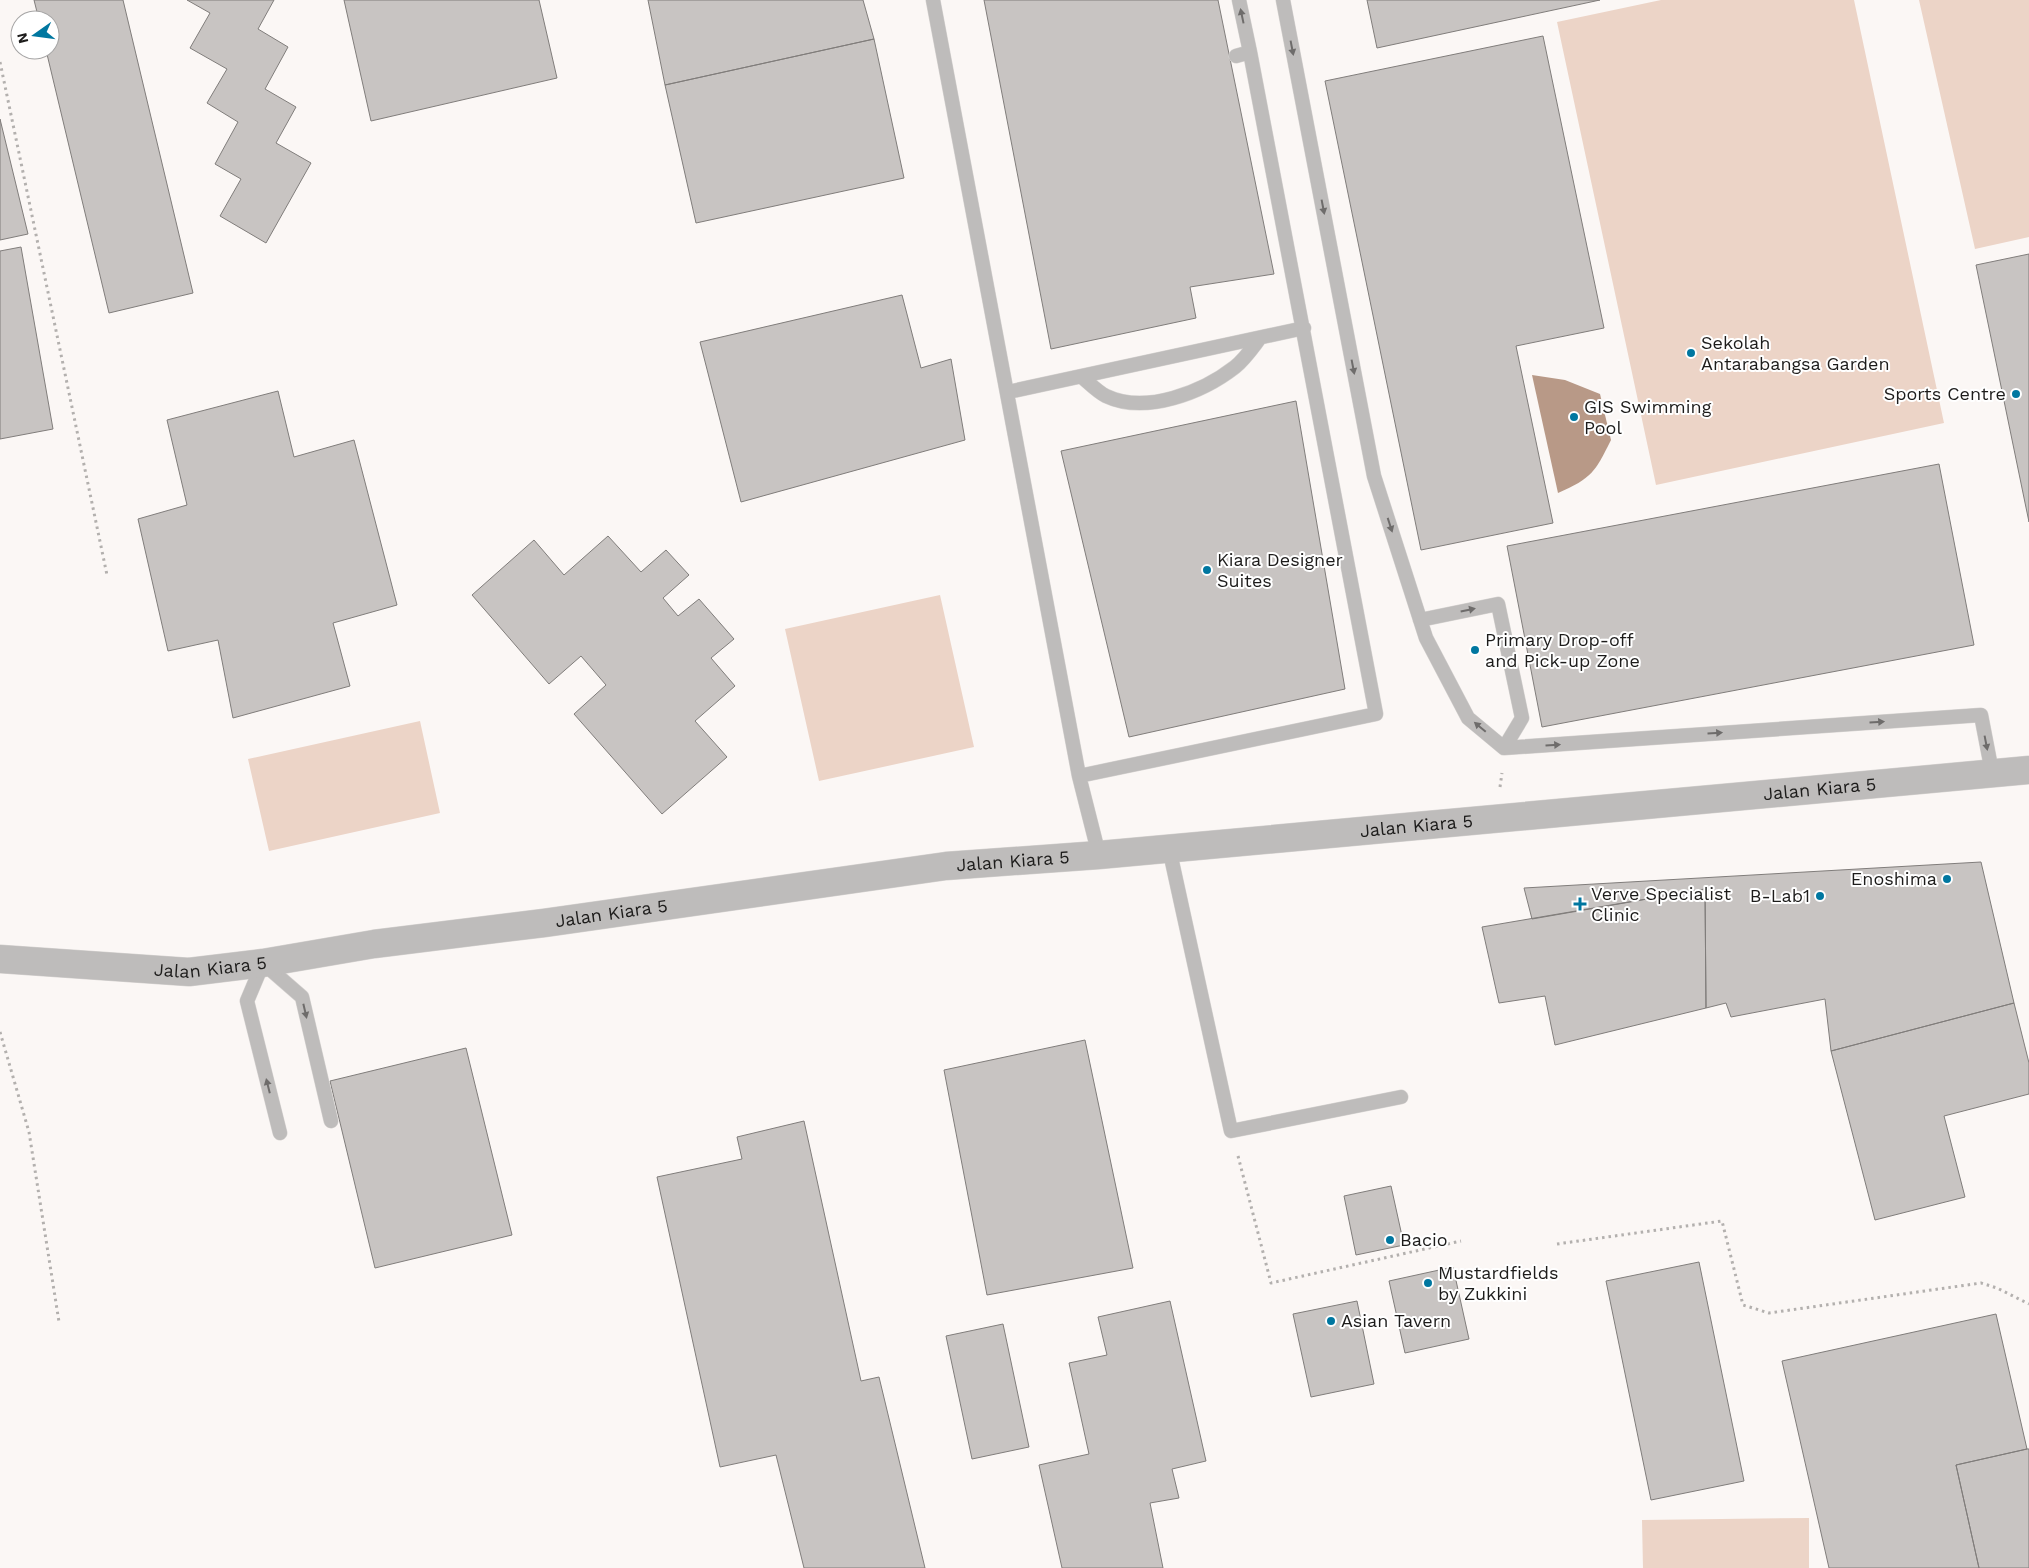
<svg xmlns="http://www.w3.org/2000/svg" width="2029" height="1568" font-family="'Work Sans',sans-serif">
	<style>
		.green { fill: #ecd4c7 }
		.water { fill: #b89987 }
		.building { fill: #c8c4c2; stroke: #807d7b }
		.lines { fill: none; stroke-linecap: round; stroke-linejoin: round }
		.service-casing { stroke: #d7d4d2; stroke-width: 15 }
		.minor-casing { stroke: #d7d4d2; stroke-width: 29 }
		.path { stroke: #b3b0ae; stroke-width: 3; stroke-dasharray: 2.5 4; stroke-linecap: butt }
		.service { stroke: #bebcbb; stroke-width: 14 }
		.minor { stroke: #bebcbb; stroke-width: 28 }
		.oneway { fill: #6e6c6b }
		.poi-dot { fill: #0077a0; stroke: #fff; stroke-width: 2 }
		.labels { text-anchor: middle; stroke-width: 4; stroke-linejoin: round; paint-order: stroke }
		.poi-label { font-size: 18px; fill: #1d1c1b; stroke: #fff; text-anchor: start }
		.street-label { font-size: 18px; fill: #1d1c1b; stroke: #fff }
	</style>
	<rect width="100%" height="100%" fill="#fbf7f5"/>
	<path class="green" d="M1661,0h193l90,423 -288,62 -99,-463z
		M1919,0h110v237l-54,12z
		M940,595l34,152 -155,34 -34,-152z
		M420,721l20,92 -171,38 -21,-92z
		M1809,1518v50h-166l-1,-48z"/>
	<path class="water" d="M1532,375l33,5 35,14 11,46c-16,32 -19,38 -53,53z"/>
	<path class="building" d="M34,0h89l70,293 -84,20 -63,-263h4v-30h-11z
		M187,0h87l-16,29 30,18 -23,42 31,18 -20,36 35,20 -45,80 -46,-27 21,-37 -26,-15 23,-42 -31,-19 20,-34 -37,-21 20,-35z
		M344,0h195l18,78 -186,43z
		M648,0h215l11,39 -209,46z
		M984,0h234l56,274 -84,13 6,31 -145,31z
		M1367,0h233l-223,48z
		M1543,36l61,292 -88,18 37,177 -132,27 -96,-469z
		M874,39l30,139 -208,45 -31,-138z
		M0,119l28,115 -28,6z
		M21,247l32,182 -53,10v-188z
		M2029,254v268l-53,-257z
		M902,295l19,73 30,-9 14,81 -224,62 -41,-160z
		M278,391l16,66 60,-17 43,165 -64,18 17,63 -117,32 -15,-78 -50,11 -30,-132 49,-14 -20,-85z
		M1296,401l49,288 -216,48 -68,-286z
		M1939,464l35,181 -432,82 -35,-181z
		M608,536l33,36 25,-22 23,25 -26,23 15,18 21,-17 35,40 -23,19 24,28 -40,35 32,36 -65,57 -88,-100 32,-29 -25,-29 -32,28 -77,-89 62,-55 30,35z
		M1981,862l33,141 -183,48 -6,-52 -94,18 -5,-14 -20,5 -1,-119 -173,30 -8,-31z
		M1705,889l1,119 -151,37 -10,-49 -46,7 -17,-76z
		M2014,1003l15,60v31l-85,22 21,81 -90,23 -44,-169z
		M1085,1040l48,228 -146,27 -43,-225z
		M466,1048l46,187 -137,33 -45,-187z
		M804,1121l57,260 18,-4 46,191h-121l-28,-113 -56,12 -63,-290 85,-18 -5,-22z
		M1391,1186l13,59 -48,10 -12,-59z
		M1699,1262l45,219 -93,19 -45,-219z
		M1453,1267l16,72 -64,14 -16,-72z
		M1170,1301l36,160 -34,8 7,29 -29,5 13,65h-101l-23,-103 50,-11 -20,-91 38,-8 -9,-38z
		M1357,1301l17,83 -63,13 -18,-83z
		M1996,1314l31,135 -71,16 23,103h-150l-47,-207z
		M1003,1324l26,123 -57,12 -26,-123z
		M2027,1449h2v119h-50l-23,-103z"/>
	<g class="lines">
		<g class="service-casing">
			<path id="service" d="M933,0l146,776 20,79
				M1283,0l91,476 52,162 42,80 36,30 18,-30 -24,-114 -78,16
				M1236,56l14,-4 -11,-52
				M1082,377c7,6 16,15 24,19 40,19 97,-4 129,-29 10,-8 18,-20 25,-29
				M1008,392l296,-64
				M1504,748l477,-33 11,57
				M1079,776l297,-62 -126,-662
				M1169,848l62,283 170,-34
				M280,1133l-33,-132 16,-38 39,34 29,124"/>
		</g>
		<g class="minor-casing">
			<g id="minor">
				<path id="s1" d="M0,959l189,13 74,-9 111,-19 170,-21 402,-57 153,-11 930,-85"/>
			</g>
		</g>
		<path class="path" d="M0,62l107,513
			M1500,787l2,-14
			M0,1032l29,100 30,190
			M1238,1156l33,127 190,-42
			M1557,1244l165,-23 21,84 26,8 212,-30 16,5 32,16"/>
		<use href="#service" class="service"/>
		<use href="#minor" class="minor"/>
	</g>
	<defs><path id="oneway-solid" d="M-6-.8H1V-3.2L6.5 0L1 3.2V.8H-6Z" transform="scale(1.25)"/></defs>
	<g class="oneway">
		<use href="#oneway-solid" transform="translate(1242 16) rotate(-102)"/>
		<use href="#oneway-solid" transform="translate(1292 48) rotate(79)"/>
		<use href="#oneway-solid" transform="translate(1323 207) rotate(79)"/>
		<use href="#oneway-solid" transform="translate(1353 367) rotate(79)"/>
		<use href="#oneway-solid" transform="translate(1390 525) rotate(72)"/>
		<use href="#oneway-solid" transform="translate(1468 610) rotate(-12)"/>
		<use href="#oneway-solid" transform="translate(1877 722) rotate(-4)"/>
		<use href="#oneway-solid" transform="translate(1480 727) rotate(-140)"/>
		<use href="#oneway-solid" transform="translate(1715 733) rotate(-4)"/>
		<use href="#oneway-solid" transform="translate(1986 743) rotate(79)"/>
		<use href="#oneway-solid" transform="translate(1553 745) rotate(-4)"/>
		<use href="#oneway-solid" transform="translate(305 1011) rotate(77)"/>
		<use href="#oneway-solid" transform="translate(268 1086) rotate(-104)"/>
	</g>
	<g class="poi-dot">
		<circle cx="1691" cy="353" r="5"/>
		<circle cx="2016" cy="394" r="5"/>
		<circle cx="1574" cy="417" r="5"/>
		<circle cx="1207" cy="570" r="5"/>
		<circle cx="1475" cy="650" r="5"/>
		<circle cx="1947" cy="879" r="5"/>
		<circle cx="1820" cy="896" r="5"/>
		<path d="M1577.5 896.5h5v5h5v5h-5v5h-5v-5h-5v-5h5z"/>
		<circle cx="1390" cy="1240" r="5"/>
		<circle cx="1428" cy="1283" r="5"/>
		<circle cx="1331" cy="1321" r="5"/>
	</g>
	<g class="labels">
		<g class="poi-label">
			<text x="1701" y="349">Sekolah<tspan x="1701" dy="21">Antarabangsa Garden</tspan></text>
			<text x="2006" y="400" text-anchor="end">Sports Centre</text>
			<text x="1584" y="413">GIS Swimming<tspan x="1584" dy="21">Pool</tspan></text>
			<text x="1217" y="566">Kiara Designer<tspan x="1217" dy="21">Suites</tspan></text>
			<text x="1485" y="646">Primary Drop-off<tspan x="1485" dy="21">and Pick-up Zone</tspan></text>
			<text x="1937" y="885" text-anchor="end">Enoshima</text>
			<text x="1591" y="900">Verve Specialist<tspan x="1591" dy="21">Clinic</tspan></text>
			<text x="1810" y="902" text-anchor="end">B-Lab1</text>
			<text x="1400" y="1246">Bacio</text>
			<text x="1438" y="1279">Mustardfields<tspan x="1438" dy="21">by Zukkini</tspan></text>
			<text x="1341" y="1327">Asian Tavern</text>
		</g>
		<g class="street-label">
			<text dy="6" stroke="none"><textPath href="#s1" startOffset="1831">Jalan Kiara 5</textPath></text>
			<text dy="6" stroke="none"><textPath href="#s1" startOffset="1426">Jalan Kiara 5</textPath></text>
			<text dy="6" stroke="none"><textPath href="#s1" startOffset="1021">Jalan Kiara 5</textPath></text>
			<text dy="6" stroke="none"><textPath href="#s1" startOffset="616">Jalan Kiara 5</textPath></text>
			<text dy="6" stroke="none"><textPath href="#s1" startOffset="211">Jalan Kiara 5</textPath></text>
		</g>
	</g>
	<g transform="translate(35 35) rotate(256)"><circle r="24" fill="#ffffff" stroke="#a5a4a4"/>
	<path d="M0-4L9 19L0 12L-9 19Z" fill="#0077a0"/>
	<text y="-8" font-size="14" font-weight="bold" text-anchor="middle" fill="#1d1c1b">N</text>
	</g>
</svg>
